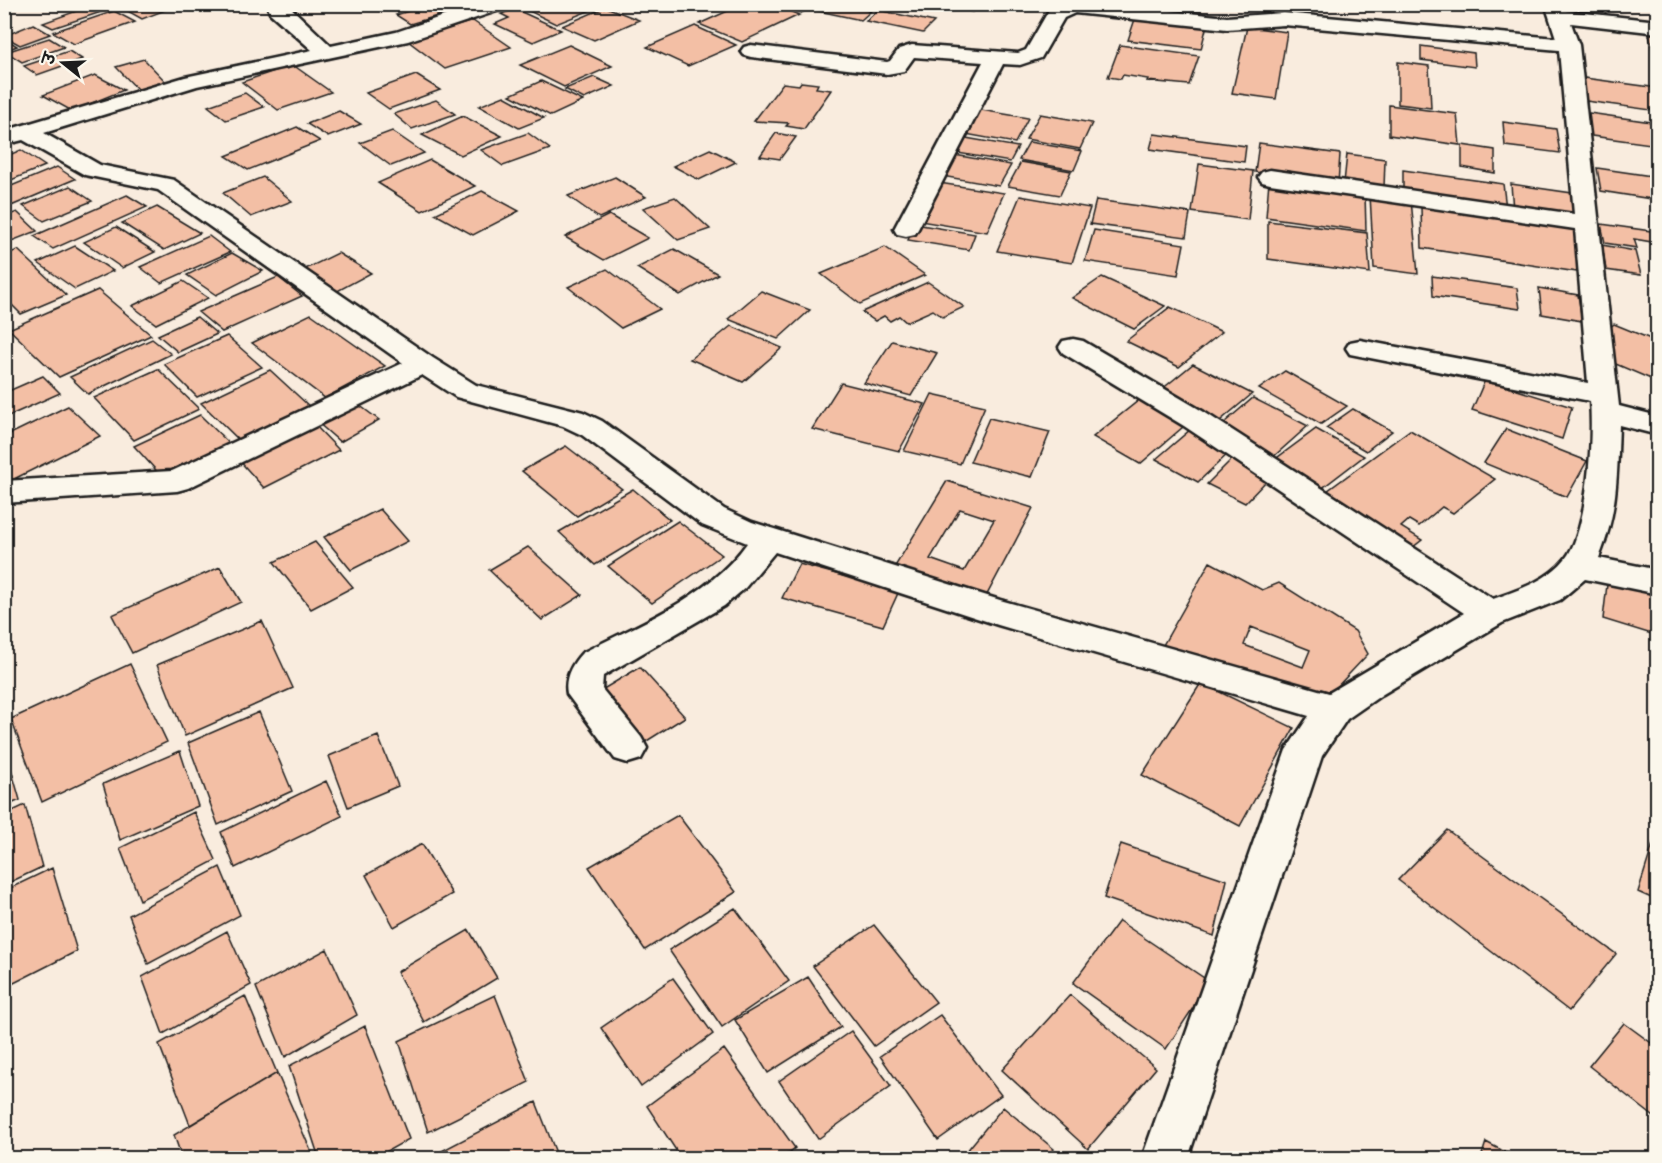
<svg xmlns="http://www.w3.org/2000/svg" width="1662" height="1163" font-family="Mali,'Playpen Sans Deva',sans-serif">
	<style>
		.building { fill: #f3bfa5; stroke: #1c1c1c; stroke-width: 1.5; fill-rule: evenodd }
		.lines { fill: none; stroke-linecap: round; stroke-linejoin: round }
		.minor-casing { stroke: #1c1c1c; stroke-width: 5 }
		.minor { fill: #fbf7ec; fill-rule: evenodd }
	</style>
	<rect width="100%" height="100%" fill="#f9ecde"/>
	<filter id="ink" filterUnits="userSpaceOnUse"><feTurbulence type="fractalNoise" baseFrequency=".0167" numOctaves="2"/><feDisplacementMap in="SourceGraphic" scale="12" xChannelSelector="R" yChannelSelector="G"/><feConvolveMatrix kernelMatrix="1 2 1 2 8 2 1 2 1" color-interpolation-filters="sRGB"/></filter>
	<g filter="url(#ink)">
		<path class="building" d="M96,4l17,4 -60,20 -10,-5z
			M159,4l9,5 -26,10 -25,-14z
			M430,4h14l10,7 -44,13 -14,-9z
			M579,4l12,6 -35,14 -39,-19z
			M743,4h29l27,11 -57,27 -43,-18z
			M779,4h36l2,1 -16,8z
			M827,4h12l32,7 -10,9 -42,-9z
			M924,4h54l-5,8z
			M606,7l33,13 -45,20 -32,-14z
			M515,9l46,21 -28,12 -38,-18 14,-6 -8,-4z
			M878,10l56,12 -11,11 -57,-12z
			M114,11l21,11 -61,22 -21,-12z
			M1136,16l71,9 -6,24 -73,-9z
			M473,21l38,26 -66,22 -37,-28z
			M33,24l17,10 -30,11 -16,-9z
			M695,26l41,19 -48,21 -41,-19z
			M1247,27l40,5 -11,67 -44,-6z
			M1648,31l10,1v26h-3z
			M4,38l13,8 -13,5z
			M49,38l15,9 -42,15 -16,-10z
			M569,45l43,21 -48,21 -44,-22z
			M1120,45l79,11 -10,29 -42,-4 1,-2 -25,-4 -2,4 -13,-2z
			M1421,46l53,7 1,14 -54,-7z
			M69,51l13,8 -45,16 -13,-9z
			M144,59l24,25 -28,8 -24,-25z
			M1398,62l31,4 2,42 -33,-4z
			M293,65l38,27 -53,18 -36,-28z
			M95,75l29,15 -52,21 -29,-16z
			M416,75l24,15 -51,19 -23,-16z
			M594,77l20,9 -30,13 -19,-10z
			M1577,77l81,11v23l-79,-11z
			M541,81l42,20 -32,15 -41,-21z
			M801,82l17,2 -2,4 15,2 -27,39 -18,-3 3,-3 -35,-2 29,-38 16,2z
			M245,93l19,14 -38,13 -18,-14z
			M504,96l40,22 -25,10 -40,-22z
			M436,100l19,14 -43,15 -18,-15z
			M1389,105l68,9 3,31 -71,-10z
			M975,109l53,9 -13,25 -55,-10z
			M339,111l22,13 -33,13 -21,-13z
			M1589,113l69,10v22l-66,-9z
			M1040,114l52,9 -12,26 -54,-10z
			M463,116l39,20 -41,19 -39,-20z
			M1503,122l53,7 4,24 -55,-7z
			M297,127l23,14 -72,29 -22,-14z
			M392,131l32,22 -33,13 -31,-23z
			M528,133l22,16 -47,17 -22,-16z
			M776,133l20,4 -16,22 -20,-3z
			M1154,134l92,12 -2,16 -94,-13z
			M960,137l58,10 -8,15 -58,-10z
			M1029,142l53,9 -8,19 -55,-10z
			M1259,143l81,11 -2,30 -83,-12z
			M1462,145l33,5v23l-33,-6z
			M710,149l26,13 -37,18 -26,-14z
			M21,150l24,16 -41,17v-26z
			M949,154l62,11 -12,21 -63,-11z
			M1347,154l38,5 -1,29 -40,-5z
			M430,160l45,26 -53,25 -44,-28z
			M1021,162l50,9 -11,24 -52,-9z
			M1199,164l54,7 -5,49 -56,-8z
			M57,167l18,12 -71,30v-20z
			M1597,168l61,9v23l-57,-9z
			M1403,170l100,14 3,24 -103,-15z
			M263,177l29,24 -41,16 -28,-24z
			M615,177l31,20 -47,21 -31,-22z
			M1269,181l96,13 1,37 -100,-14z
			M939,183l65,10 -17,39 -67,-11z
			M1511,184l61,9 3,27 -62,-10z
			M70,186l22,15 -48,20 -21,-15z
			M482,191l37,20 -46,24 -38,-21z
			M127,195l20,12 -94,42 -19,-13z
			M1370,195l41,5 7,74 -44,-6z
			M1020,196l70,12 -18,55 -75,-12z
			M675,197l35,32 -32,11 -35,-32z
			M1096,200l94,13 -4,24 -96,-13z
			M1421,206l155,23 8,44 -162,-25z
			M157,207l43,26 -36,17 -42,-27z
			M17,212l20,19 -33,13v-27z
			M609,215l39,23 -44,22 -39,-23z
			M1268,221l99,12 3,40 -102,-14z
			M915,224l60,10 -6,16 -61,-10z
			M1601,224l57,8v11l-24,-4 3,9 -32,-5z
			M116,227l39,25 -33,16 -38,-26z
			M1094,230l90,14 -6,31 -93,-14z
			M209,236l21,16 -69,31 -21,-16z
			M1602,245l33,6 6,24 -35,-5z
			M75,246l38,25 -38,18 -37,-26z
			M885,247l40,28 -65,29 -39,-30z
			M674,249l44,25 -38,21 -43,-27z
			M18,250l48,45 -45,19 -17,-17v-42z
			M232,253l31,18 -47,24 -29,-20z
			M338,253l33,20 -39,21 -33,-22z
			M607,269l53,40 -39,19 -53,-41z
			M1432,276l85,12 3,21 -87,-13z
			M278,277l24,19 -80,36 -24,-20z
			M1102,277l63,29 -31,23 -62,-31z
			M183,281l25,17 -52,26 -24,-18z
			M928,282l36,25 -21,10 -10,-7 -27,12 -7,-6 -9,5 -6,-5 -9,5 -13,-9z
			M1539,288l39,7 4,26 -40,-7z
			M98,290l53,45 -92,42 -50,-48z
			M761,291l49,19 -32,29 -50,-20z
			M1170,307l52,25 -43,35 -53,-26z
			M311,314l74,52 -60,32 -73,-55z
			M197,317l20,17 -39,18 -20,-17z
			M1614,324l44,18v40l-47,-20 -6,-30z
			M731,326l51,22 -39,34 -53,-23z
			M227,336l35,31 -65,30 -33,-33z
			M152,339l19,15 -83,40 -18,-17z
			M892,341l45,12 -26,43 -47,-13z
			M1193,364l59,30 -37,31 -59,-31z
			M158,369l41,40 -65,31 -40,-42z
			M270,370l39,36 -70,34 -38,-37z
			M1285,371l62,35 -26,18 -62,-35z
			M43,376l17,17 -56,25v-25z
			M1485,380l87,27 -10,32 -90,-29z
			M841,383l84,21 -26,47 -87,-22z
			M932,394l53,12 -25,58 -56,-13z
			M1143,397l47,24 -50,43 -47,-27z
			M1253,398l55,28 -35,31 -55,-29z
			M355,402l24,18 -39,22 -23,-20z
			M68,406l32,30 -96,48v-47z
			M1353,409l39,22 -26,20 -40,-23z
			M200,415l32,31 -67,34 -31,-34z
			M989,418l61,14 -18,45 -62,-15z
			M312,422l27,28 -75,38 -27,-30z
			M1316,429l48,27 -47,36 -47,-29z
			M1506,429l81,32 -20,36 -83,-34z
			M1190,430l41,21 -33,31 -42,-23z
			M1410,430l85,49 -42,34 -11,-6 -23,19 -10,-6 -8,7 21,13 -18,14 -88,-55z
			M566,446l56,43 -45,27 -55,-45z
			M1233,458l37,19 -25,26 -38,-19z
			M947,481l86,27 -51,96 -91,-31zM960,509l34,11 -30,51 -34,-12z
			M633,489l37,31 -75,45 -36,-33z
			M380,509l28,32 -57,29 -27,-33z
			M678,521l44,34 -70,48 -44,-37z
			M315,542l38,45 -42,22 -37,-47z
			M528,547l54,48 -40,25 -53,-50z
			M1210,562l52,28 17,-7 76,48 13,23 -34,36 -36,6 -140,-42zM1251,627l59,23 -7,17 -59,-22z
			M799,564l100,27 -16,35 -101,-28z
			M220,567l21,35 -109,51 -20,-38z
			M1608,576l50,15v45l-55,-17z
			M262,621l31,67 -108,48 -28,-71z
			M130,664l37,78 -125,60 -31,-83z
			M640,667l45,50 -51,32 -44,-52z
			M1201,683l93,45 -54,98 -98,-51z
			M259,712l33,79 -74,34 -30,-82z
			M378,736l20,50 -50,21 -19,-51z
			M4,744l16,56 -16,7z
			M180,751l18,55 -78,34 -17,-56z
			M326,781l16,35 -107,52 -14,-36z
			M25,805l17,62 -38,18v-70z
			M194,812l22,48 -76,40 -20,-52z
			M678,815l58,77 -91,58 -56,-83z
			M1658,828v73l-20,-9z
			M1447,830l169,124 -47,57 -171,-131z
			M422,844l30,50 -58,33 -28,-52z
			M1121,844l106,36 -13,56 -110,-38z
			M220,867l20,48 -92,49 -19,-49z
			M52,868l25,83 -73,37v-97z
			M735,908l54,73 -67,46 -53,-77z
			M1119,921l91,61 -44,67 -93,-66z
			M874,925l62,77 -62,44 -61,-80z
			M469,930l28,48 -73,44 -27,-50z
			M227,931l24,54 -88,49 -21,-57z
			M327,949l30,66 -72,42 -29,-70z
			M808,977l33,50 -73,46 -33,-53z
			M673,978l40,56 -72,53 -40,-59z
			M495,995l34,87 -101,50 -29,-91z
			M1070,995l86,73 -68,81 -86,-79z
			M245,996l32,77 -87,52 -31,-81z
			M940,1015l61,80 -63,45 -58,-84z
			M1624,1023l34,25v72l-69,-54z
			M365,1026l44,113 -34,19h-56l-30,-92z
			M851,1031l40,55 -73,53 -39,-58z
			M724,1049l71,99 -13,10h-101l-34,-52z
			M277,1073l37,85h-132l-8,-23z
			M536,1102l22,56h-125l-1,-2z
			M1003,1107l51,42 -8,9h-85z
			M1486,1142l30,16h-35z"/>
		<g class="lines">
			<g class="minor-casing">
				<path id="minor" d="M267,4h20l44,42 65,-14 83,-28h29l-2,4 -98,33 -211,45 -153,47 56,32 74,15 259,178 43,27 107,27 19,9 122,88 28,13 248,78 329,93 135,-80 -280,-187 -121,-73 -4,-6 4,-6 10,-2 10,2 121,71 289,187c25,-9 54,-18 72,-40 23,-27 28,-122 25,-158l-230,-45 -10,-2 -4,-6 4,-6 10,-2 228,43 -13,-154 -305,-45 -8,-2 -4,-5 4,-5 8,-2 304,44 -15,-164 -275,-25 -57,4 -152,-16 -11,5 -23,40 -21,7 -17,-1 -85,165 -3,5 -9,2 -9,-2 -3,-5 89,-167 -69,-5 -10,14 -17,3 -136,-17 -7,-2 -3,-4 3,-4 7,-2 136,17 3,-1 9,-12 13,-4 106,8 8,-3 23,-40 13,-6h42l123,13 57,-4 272,25 -11,-34h19l2,7 92,10v12l-87,-10 8,22 40,361 39,10v19l-39,-10c-2,50 -1,86 -20,133l59,12v24l-73,-15 -25,21 -58,23 -119,71 -36,25 -25,37 -134,402h-46l144,-408 23,-34 -311,-91 -223,-73 -30,36 -21,18 -121,70 -1,13 39,48 6,11 -6,11 -13,4 -13,-4 -48,-65c-3,-16 4,-29 15,-41 57,-29 126,-55 165,-110l-45,-18 -120,-90 -19,-9 -107,-29 -34,-22 -234,113 -11,3 -173,12v-22l168,-10 231,-108 -245,-173 -73,-15 -62,-35 -8,2 -11,-6 3,-6 178,-53 127,-27 -42,-37z"/>
			</g>
			<use href="#minor" class="minor"/>
		</g>
	</g>
	<rect width="1662" height="1163" fill="none" stroke="#fbf7ec" stroke-width="24"/>
	<rect x="12" y="12" width="1638" height="1139" fill="none" stroke="#1c1c1c" stroke-width="2" filter="url(#ink)"/>
	<g transform="translate(63 63) rotate(288)" stroke="#fbf7ec" stroke-width="4.5" paint-order="stroke">
	<path d="M0-4.5L10 22L0 15L-10 22Z" fill="#1c1c1c"/>
	<text y="-9" font-size="16" font-weight="bold" text-anchor="middle" fill="#1c1c1c">उ</text>
	</g>
</svg>
